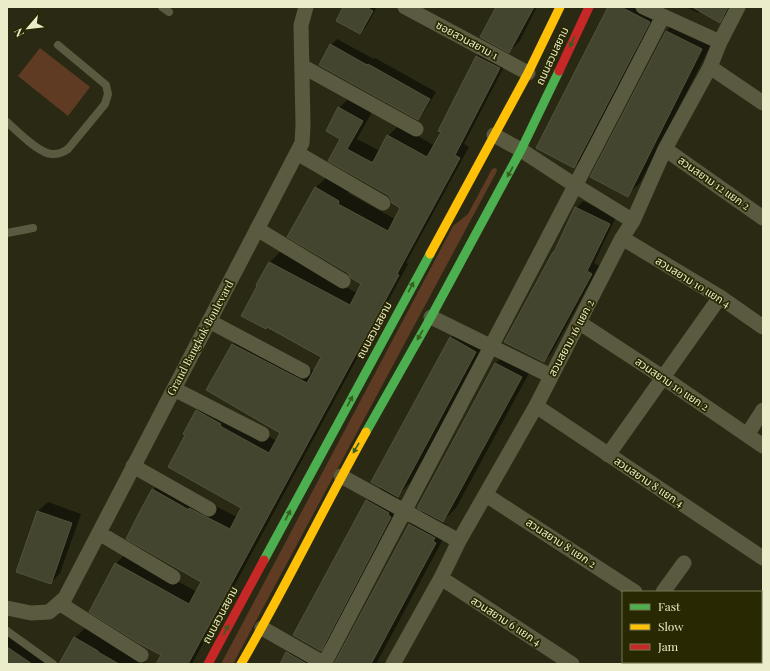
<svg xmlns="http://www.w3.org/2000/svg" width="770" height="671" font-family="'Playfair Display','Noto Sans Thai',serif">
	<style>
		.green { fill: #603b24 }
		.shadow { fill: #0007 }
		.building { fill: #44452f; stroke: #53533c }
		.lines { fill: none; stroke-linecap: round; stroke-linejoin: round }
		.lane { stroke: #5a5a41; stroke-width: 8 }
		.street { stroke: #5a5a41; stroke-width: 15 }
		.fast { stroke: #4caf50; stroke-width: 9 }
		.slow { stroke: #ffc107; stroke-width: 9 }
		.jam { stroke: #c62828; stroke-width: 9 }
		.oneway { fill: #365e21 }
		.labels { text-anchor: middle; stroke-width: 3.5; stroke-linejoin: round; paint-order: stroke }
		.street-label { font-size: 11px; fill: #ebedca; stroke: #282802 }
	</style>
	<rect width="100%" height="100%" fill="#2a2a14"/>
	<path class="green" d="M40,48l50,39 -22,29 -50,-40z
		M496,168l1,3 -264,493h-12l232,-438 15,-12 24,-45z"/>
	<path class="shadow" d="M344,7h33l-11,20 -6,6z
		M497,7h40l-18,35 -10,10z
		M609,7h49l4,2 -75,145 -13,13z
		M686,7h44l-4,8 -6,6 -20,-10 -2,2z
		M679,19l36,18 -75,146 -13,12 39,-164z
		M337,39l37,20 1,-1 61,34 -12,20 -6,7 -87,-74z
		M488,46l21,11 -45,87 5,3 -63,116 2,1 -216,400h-35l5,-9 -46,-91 10,-11 71,39 6,-11 -50,-91 10,-11 74,38 5,-9 -56,-74 11,-23 10,-10 22,14 48,26 5,-9 -75,-42 26,-46 11,-10 70,37 8,-14 -64,-72 12,-23 10,-10 77,41 6,-10 -48,-95 11,-10 23,13 -1,2 47,26 7,-12 -14,-13 -59,-34 12,-22 -14,-7 12,-23 11,-11 23,13 -16,29 23,12 8,-15 11,-11 36,21 7,-14 -3,-2 38,-74z
		M583,201l33,16 -22,46 5,3 -48,88 -7,7 9,-109 3,-3 20,-41z
		M463,325l25,14 -78,144 -14,14 5,3 -1,2 3,2 -70,133 -13,13 47,-149 14,-14 69,-149z
		M509,350l25,14 -78,144 -14,14 5,3 -2,3 3,2 -72,134h-37l-3,-1 72,-137 16,-16 -5,-3 77,-144z
		M48,502l33,12 -21,59 -9,10 -13,-72z
		M85,628l63,36h-83l10,-26z
		M7,629l51,35h-51z
		M295,648l27,16h-41l4,-6z"/>
	<path class="building" d="M343,7h23l7,4 -13,23 -24,-13z
		M496,7h38l-25,46 -29,-16z
		M608,7h13l29,15 -76,146 -38,-20z
		M692,7h36l-8,16z
		M666,31l36,18 -74,148 -38,-20z
		M330,44l37,21 1,-1 62,35 -12,21 -99,-55z
		M476,56l24,12 -45,87 5,3 -63,116 2,1 -211,389h-32l5,-9 -21,-11 -51,-32 26,-49 74,41 12,-22 -75,-43 13,-26 13,-24 37,21v-2l41,21 11,-21 -73,-41 17,-32 -2,-1 13,-24 25,14 -1,2 49,27 11,-20 -74,-43 26,-46 75,39 14,-26 -54,-30 -1,2 -25,-13 16,-30 -1,-1 13,-23 81,43 11,-21 -10,-6 -3,-5 -61,-36 28,-50 24,14 -1,3 50,27 12,-23 -8,-5 -1,-4 -3,-4 -60,-34 12,-22 -14,-8 12,-24 25,14 -16,28 24,13h2l14,-27 40,22 14,-25 -3,-1z
		M575,207l35,17 -23,47 5,3 -48,88 -40,-20 49,-90h1z
		M450,337l26,15 -78,145 -27,-15z
		M495,363l27,14 -79,145 -26,-14z
		M366,500l23,13 -1,2 3,2 -70,134 -28,-16z
		M37,511l35,12 -21,61 -35,-12z
		M409,524l26,14 -2,3 3,2 -65,121h-37z
		M74,637l24,14v1l21,12h-60z
		M7,647l25,17h-25z
		M286,652l21,12h-27z"/>
	<g class="lines">
		<path class="lane" d="M162,7l7,5
			M7,122c10,9 33,33 46,32 6,0 11,-2 15,-5l37,-45 3,-10 -2,-9 -48,-40
			M7,233l26,-5
			M7,631l46,33"/>
		<path class="street" d="M405,7l123,66
			M643,7l77,35
			M302,66l114,63
			M710,67l53,36
			M494,135l27,15 55,36 57,35
			M665,149l98,69
			M297,153l86,50
			M257,229l86,52
			M622,238l98,59 43,30
			M431,317l120,59
			M209,321l94,50
			M580,323l84,55 99,68
			M174,389l88,45
			M536,406l227,152
			M747,435l16,-25
			M608,455l112,-158
			M133,466l76,43
			M341,476l118,65
			M486,495l149,97
			M99,533l74,44
			M441,578l131,86
			M663,592l21,-29
			M59,603l82,52
			M7,608l24,5 18,-1 16,-14 237,-455 1,-18 -2,-100 5,-18
			M262,628l63,36
			M324,664c113,-216 228,-431 339,-648
			M393,664l48,-86 18,-37 77,-135 86,-168 11,-17 32,-72 45,-82 10,-25 18,-35"/>
		<path class="fast" d="M366,432l65,-115 90,-167 38,-79
			M264,560l166,-306"/>
		<path class="slow" d="M430,254l98,-181 32,-66
			M241,664c44,-76 82,-155 125,-232"/>
		<path class="jam" d="M559,71l30,-64
			M208,664l56,-104"/>
	</g>
	<defs><path id="oneway-solid" d="M-6-.8H1V-3.2L6.5 0L1 3.2V.8H-6Z"/></defs>
	<g class="oneway">
		<use href="#oneway-solid" transform="translate(572 42) rotate(115)"/>
		<use href="#oneway-solid" transform="translate(510 172) rotate(119)"/>
		<use href="#oneway-solid" transform="translate(411 287) rotate(-61)"/>
		<use href="#oneway-solid" transform="translate(420 335) rotate(120)"/>
		<use href="#oneway-solid" transform="translate(350 401) rotate(-62)"/>
		<use href="#oneway-solid" transform="translate(356 448) rotate(120)"/>
		<use href="#oneway-solid" transform="translate(288 515) rotate(-62)"/>
		<use href="#oneway-solid" transform="translate(226 630) rotate(-62)"/>
	</g>
	<g class="labels">
		<g class="street-label">
			<text transform="translate(467 40) rotate(28)" y="4">ซอยสวนสยาม 1</text>
			<text transform="translate(552 56) rotate(-65)" y="4">ถนนสวนสยาม</text>
			<text transform="translate(714 183) rotate(35)" y="4">สวนสยาม 12 แยก 2</text>
			<text transform="translate(693 282) rotate(32)" y="4">สวนสยาม 10 แยก 4</text>
			<text transform="translate(374 330) rotate(-62)" y="4">ถนนสวนสยาม</text>
			<text transform="translate(200 338) rotate(-62)" y="4">Grand Bangkok Boulevard</text>
			<text transform="translate(571 338) rotate(-62)" y="4">สวนสยาม 16 แยก 2</text>
			<text transform="translate(672 384) rotate(34)" y="4">สวนสยาม 10 แยก 2</text>
			<text transform="translate(649 482) rotate(34)" y="4">สวนสยาม 8 แยก 4</text>
			<text transform="translate(561 543) rotate(33)" y="4">สวนสยาม 8 แยก 2</text>
			<text transform="translate(220 615) rotate(-62)" y="4">ถนนสวนสยาม</text>
			<text transform="translate(506 621) rotate(33)" y="4">สวนสยาม 6 แยก 4</text>
		</g>
	</g>
	<rect width="770" height="671" fill="none" stroke="#ebedca" stroke-width="16"/>
	<rect x="622" y="591" width="140" height="72" fill="#282802" stroke="#767752"/>
	<rect x="630" y="604" width="20" height="6" fill="#4caf50" stroke="#767752"/>
	<text x="658" y="611" font-size="12" fill="#ebedca">Fast</text>
	<rect x="630" y="624" width="20" height="6" fill="#ffc107" stroke="#767752"/>
	<text x="658" y="631" font-size="12" fill="#ebedca">Slow</text>
	<rect x="630" y="644" width="20" height="6" fill="#c62828" stroke="#767752"/>
	<text x="658" y="651" font-size="12" fill="#ebedca">Jam</text>
	<g transform="translate(28 28) rotate(242)" stroke="#282802" stroke-width="3" paint-order="stroke">
	<path d="M0-3L7 15L0 10L-7 15Z" fill="#ebedca"/>
	<text y="-6" font-size="11" font-weight="bold" text-anchor="middle" fill="#ebedca">N</text>
	</g>
</svg>
